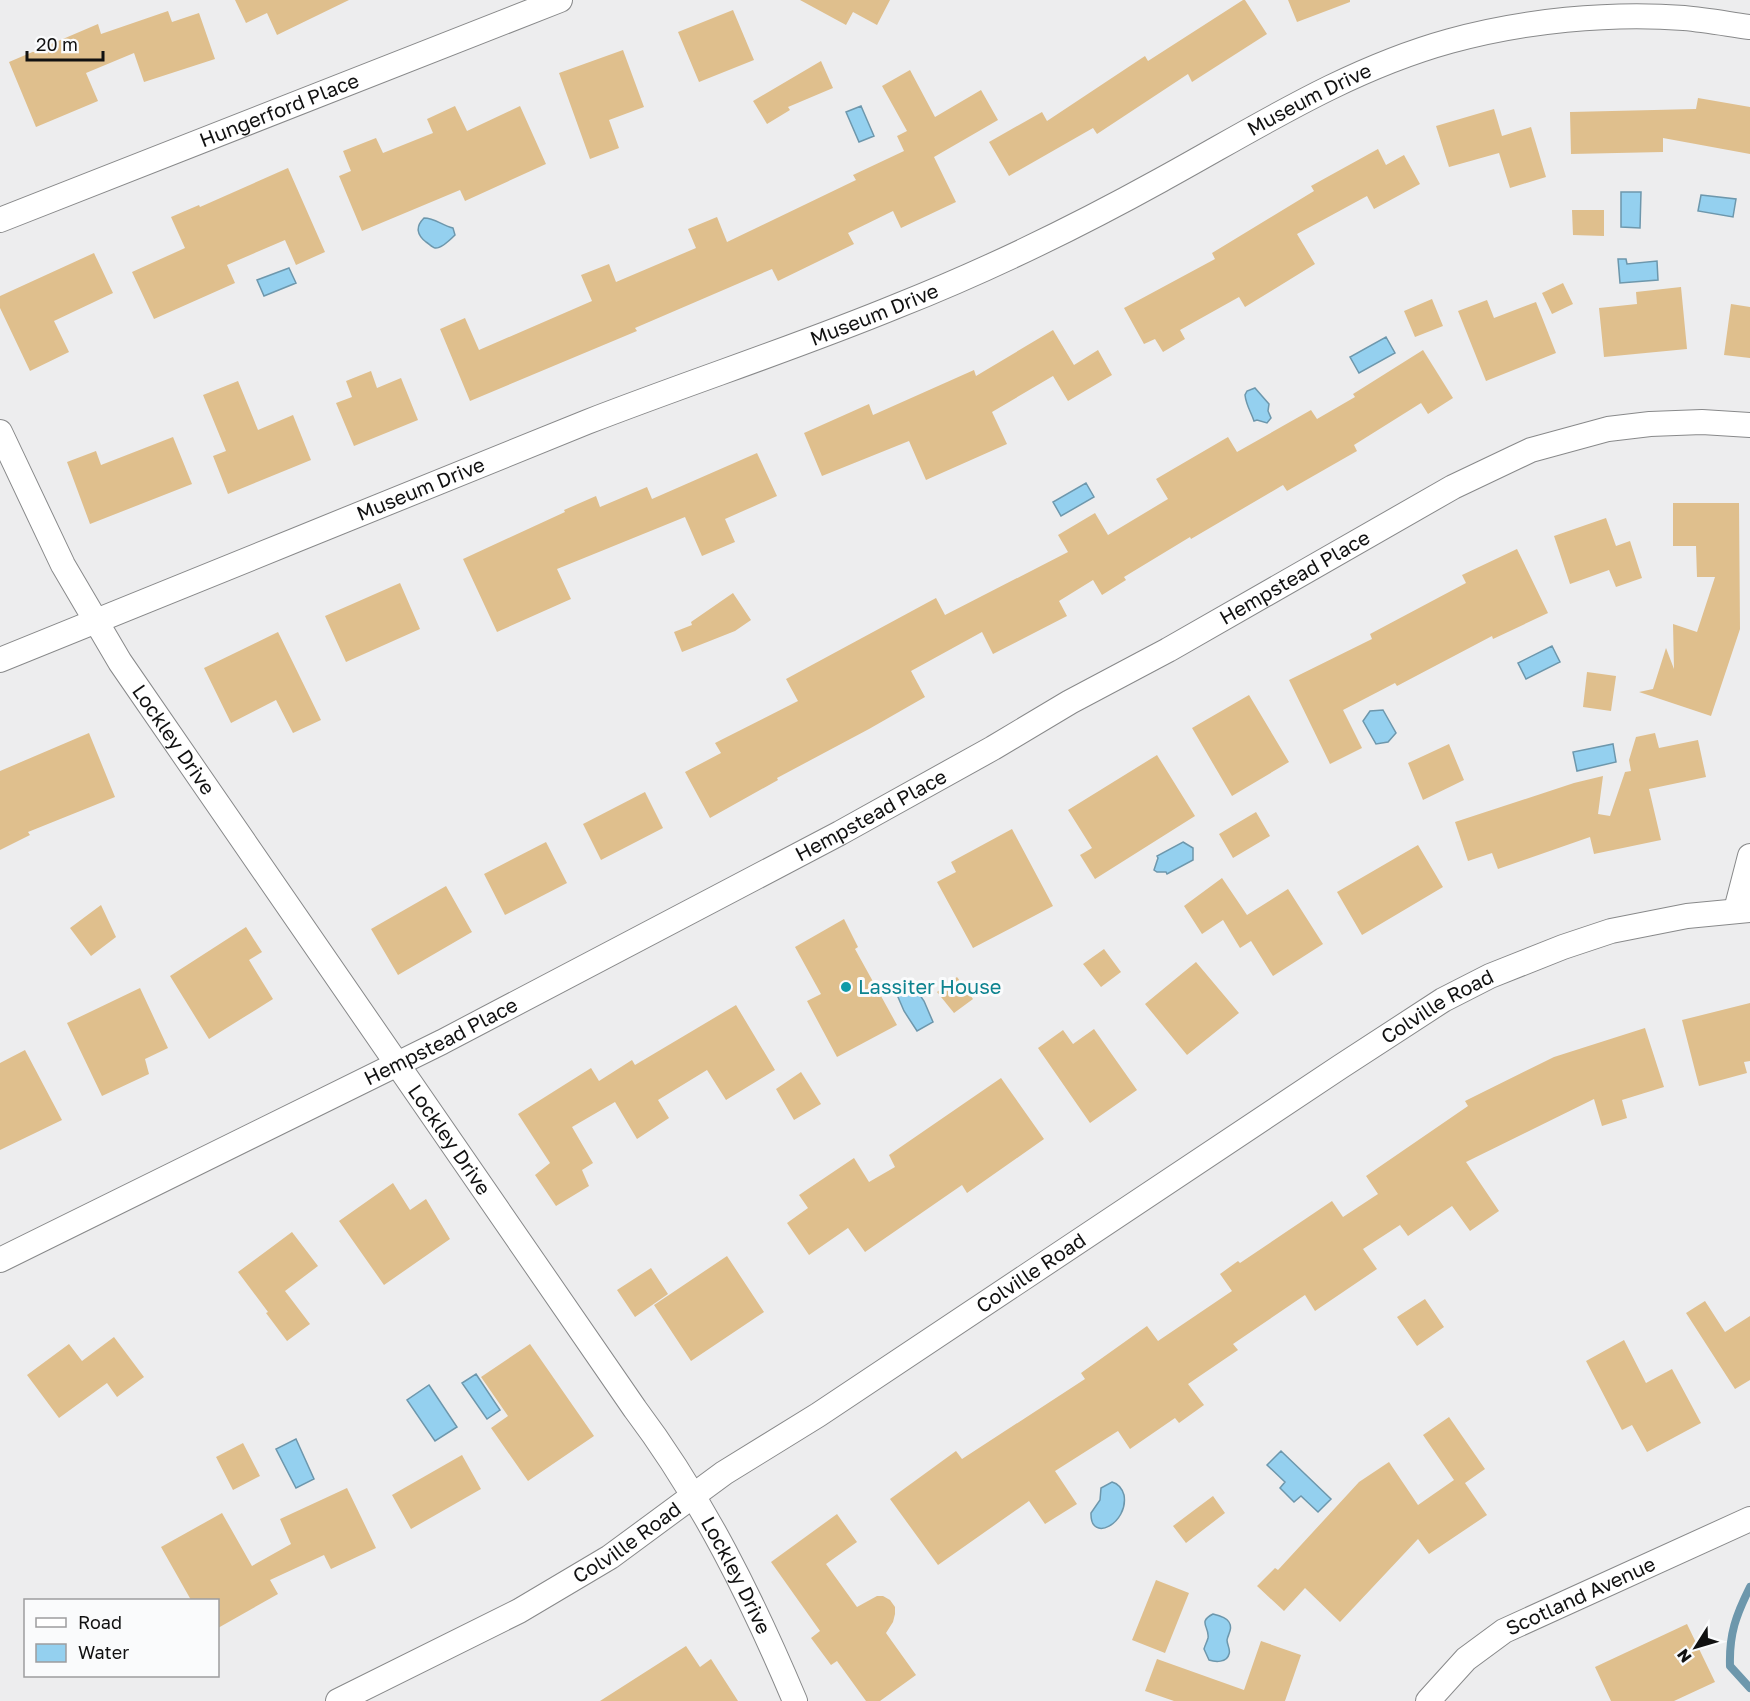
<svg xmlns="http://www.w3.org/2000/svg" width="1750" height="1701" font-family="'Golos Text',sans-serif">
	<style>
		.water { fill: #94d0ef; stroke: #6d97ac; stroke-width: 1.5 }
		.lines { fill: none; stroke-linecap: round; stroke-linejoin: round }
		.stream { stroke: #6d97ac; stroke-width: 8 }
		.building { fill: #dfbf8d }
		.minor-casing { stroke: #88898a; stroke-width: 26 }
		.minor { stroke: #fff; stroke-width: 24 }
		.culture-dot { fill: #0f9aa8; stroke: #fafbfc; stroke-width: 2 }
		.labels { text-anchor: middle; stroke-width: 6; stroke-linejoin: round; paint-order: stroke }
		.street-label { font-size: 20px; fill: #111; stroke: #fafbfc }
		.culture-label { font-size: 20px; fill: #0d838f; stroke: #fafbfc; text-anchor: start }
	</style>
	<rect width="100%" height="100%" fill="#ededee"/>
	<path class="water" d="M861,106l13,30 -15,6 -13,-30z
		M1621,192h20l-1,36 -19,-1z
		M1701,195l35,4 -3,18 -35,-6z
		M424,218c11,0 17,7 29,10l2,7c-4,4 -14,14 -20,13 -2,0 -7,-5 -9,-6 -9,-7 -11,-15 -2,-24z
		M1626,259l1,5 30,-3 1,19 -38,3 -2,-24z
		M289,268l7,15 -32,13 -7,-16z
		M1386,337l9,16 -36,20 -9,-16z
		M1255,388l14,16 -1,7 3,7 -4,5 -10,-3 -3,1c-3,-9 -8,-16 -9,-26l2,-4z
		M1086,483l8,14 -33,19 -8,-14z
		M1552,646l8,16 -34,17 -8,-16z
		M1383,710l13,23 -8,9 -12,2 -13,-23 7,-10z
		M1613,744l3,18 -39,9 -4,-19z
		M1183,842l10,6v12l-26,14 -1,-2h-9l-3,-2 4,-12 -1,-2z
		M911,982l13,19 9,21 -16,9 -13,-20 -9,-21z
		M476,1374l24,36 -13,9 -25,-36z
		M429,1385l28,42 -22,14 -28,-41z
		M296,1439l18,40 -18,9 -20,-39z
		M1281,1451l50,48 -13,13 -17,-16 -7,6 -14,-14 5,-6 -18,-17z
		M1112,1482c7,2 10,6 12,13 5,28 -34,49 -33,18l9,-13 1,-12z
		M1213,1614c4,1 14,4 16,8 4,7 -1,12 -2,18 0,5 4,10 2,14 -2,9 -14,8 -20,6l-5,-11c1,-4 3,-7 4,-11 2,-11 -11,-16 5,-24z"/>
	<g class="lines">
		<path class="stream" d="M1750,1587c-14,28 -21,47 -20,79l20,22"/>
	</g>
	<path class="building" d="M235,0h114l-72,35 -10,-22 -21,10z
		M800,0h90l-13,25 -24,-13 -7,13z
		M1243,0h2l22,34 -75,48 -4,-8 -91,60 -4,-6 -84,48 -20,-34 53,-30 5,9 98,-65 3,5z
		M1288,0h62v2l-53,20z
		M733,10l21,50 -55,22 -21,-50z
		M168,11l4,11 27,-9 16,46 -71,23 -10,-29 -48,20 12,28 -62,26 -27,-65 89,-38 3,10z
		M623,50l21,57 -35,13 10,28 -29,11 -31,-86z
		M821,61l12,27 -45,19 2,3 -23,14 -14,-23z
		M910,70l25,47 46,-27 17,30 -64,37 22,45 -55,26 -8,-17 -45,22 6,11 -76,37 -6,-12 -137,59 2,3 -167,70 -30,-72 25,-11 14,32 113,-49 -11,-26 28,-11 7,18 80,-34 -8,-19 29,-12 10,25 129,-62 -3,-5 51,-24 -7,-15 10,-5 -25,-45z
		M1698,98l52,9v47l-87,-16v14l-92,2 -1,-42 126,-3z
		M455,106l12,25 53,-25 26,58 -81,37 -5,-11 -98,41 -23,-55 12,-5 -8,-20 33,-13 7,15 50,-20 -6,-14z
		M1494,109l8,27 29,-9 15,50 -36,11 -11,-35 -50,14 -13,-41z
		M1378,149l8,16 18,-10 16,29 -46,25 -7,-13 -70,38 18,30 -70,43 -6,-10 -59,33 5,9 -22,13 -8,-13 -11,5 -20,-36 91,-49 -3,-6 102,-62 -3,-5z
		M288,168l37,84 -29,13 -11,-25 -58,25 8,18 -81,36 -22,-47 53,-24 -14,-31 28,-12 1,2z
		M1572,210h32v26l-31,-1z
		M94,253l19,40 -59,28 15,31 -39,19 -30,-63v-12z
		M1563,283l10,21 -21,10 -10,-21z
		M1681,287l6,62 -83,8 -5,-49 38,-4 -1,-12z
		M1432,299l11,27 -28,11 -11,-26z
		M1487,300l7,18 42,-16 20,51 -70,28 -28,-70z
		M1731,304l19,3v51l-26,-3z
		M1053,330l21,35 24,-15 14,25 -44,26 -15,-25 -61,36 15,32 -81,36 -17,-39 -87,35 -18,-43 65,-29 4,11 101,-45 2,6z
		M1423,350l30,48 -25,16 -7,-11 -67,42 3,6 -70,40 -4,-6 -92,54 -1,-2 -66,40 2,3 -24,15 -9,-15 -34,21 8,15 -74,38 -11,-22 -71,39 14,26 -56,32 -92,49 1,2 -68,38 -25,-46 36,-19 -6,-10 83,-42 -12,-22 150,-81 9,17 123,-63 -10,-17 37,-22 13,22 60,-36 -12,-20 72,-42 9,15 74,-42 6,9 38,-22 -2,-3z
		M371,371l6,17 24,-10 17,42 -64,26 -18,-43 16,-6 -6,-16z
		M238,381l20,49 35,-15 18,45 -83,34 -15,-38 13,-5 -23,-56z
		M173,437l19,47 -102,40 -23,-62 29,-11 5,14z
		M757,453l20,43 -52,23 10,23 -33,14 -17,-39 -128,52 14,30 -74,33 -34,-73 102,-47 -1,-2 32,-14 4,11 47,-20 5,12z
		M1673,503h66l1,126 -29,87 -72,-24 14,-3 13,-41 8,21 -1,-45 24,8 18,-55h-18l-1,-31h-23z
		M1606,518l10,28 14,-5 12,37 -26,9 -7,-17 -39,14 -16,-48z
		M1517,549l31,64 -55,26 -1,-3 -95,50 -2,-3 -52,27 19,38 -32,16 -41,-84 83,-41 -2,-5 96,-51 -4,-8z
		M400,583l20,46 -74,33 -21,-46z
		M733,593l18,27 -16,11 -53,21 -8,-20 18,-7 -1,-3z
		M278,632l43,88 -28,13 -17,-33 -45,23 -27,-55z
		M1587,672l29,4 -5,35 -28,-4z
		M1249,695l40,67 -57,34 -40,-68z
		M89,733l26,64 -87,35 2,3 -30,15v-79z
		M1655,733l4,15 39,-8 8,37 -57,12 12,51 -67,14 -4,-17 -92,32 -6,-16 -24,8 -13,-39 119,-39 29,-7 -5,38 12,2 15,-44 6,-1 -2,-11 7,-23z
		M1449,744l15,36 -41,20 -15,-37z
		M1157,755l38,61 -100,63 -15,-24 12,-7 -24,-38z
		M645,792l18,36 -62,32 -18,-36z
		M1256,812l14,24 -37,22 -14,-24z
		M1012,829l41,77 -80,42 -36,-66 19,-10 -5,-10z
		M546,842l21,41 -62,32 -21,-41z
		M1418,845l25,42 -81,48 -25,-43z
		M1222,878l25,37 41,-26 35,55 -50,32 -22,-35 -11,7 -17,-28 -21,14 -18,-28z
		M446,886l26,46 -74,43 -27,-46z
		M101,905l15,32 -25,19 -21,-28z
		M844,919l14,28 -3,2 42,76 -60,32 -30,-56 14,-7 -26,-47z
		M246,927l16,25 -13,8 24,39 -64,40 -39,-63z
		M1104,949l17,23 -20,15 -18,-23z
		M1196,962l43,51 -52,42 -42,-51z
		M957,977l16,22 -19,14 -17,-21z
		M140,988l28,60 -23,11 4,15 -47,22 -35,-73z
		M1750,1003v58l-6,1 3,11 -48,13 -17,-66z
		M736,1005l39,65 -49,30 -19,-30 -49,30 11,18 -32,21 -22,-37 -43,25 21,36 -11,7 7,16 -33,20 -21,-31 15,-12 -32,-49 73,-46 8,13 33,-21 3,5z
		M1645,1028l19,59 -42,13 5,18 -25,8 -8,-27 -128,63 33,49 -29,20 -18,-25 -44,30 -8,-11 -37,24 14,20 -62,42 -10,-16 -72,49 5,6 -50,34 16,21 -25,18 -4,-5 -45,31 -12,-18 -63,40 22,33 -32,20 -16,-23 -91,64 -48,-66 66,-48 6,8 123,-80 -4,-6 66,-47 11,15 74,-50 -12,-17 18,-13 2,2 92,-62 11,16 35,-23 -12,-18 102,-70 -3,-5 89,-44z
		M1094,1029l43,61 -47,33 -52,-75 25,-18 10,14z
		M25,1050l37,70 -62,30v-87z
		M801,1072l20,32 -27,16 -18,-31z
		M1001,1078l43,61 -77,54 -5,-8 -97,67 -17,-24 -39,27 -22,-32 21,-15 -9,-13 55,-37 15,24 26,-15 -6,-12z
		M393,1183l17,27 16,-11 24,40 -66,46 -45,-64z
		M292,1232l26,34 -33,25 25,33 -23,17 -21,-28 2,-1 -30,-40z
		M727,1256l37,56 -73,49 -37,-56z
		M651,1268l17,26 -33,23 -18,-27z
		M1425,1299l19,28 -27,19 -20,-29z
		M1705,1301l20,31 25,-16v64l-15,9 -49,-76z
		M114,1337l30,40 -27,20 -10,-14 -48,35 -32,-43 42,-31 13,17z
		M1624,1340l22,43 26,-14 29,54 -54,29 -15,-27 -10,5 -36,-69z
		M530,1344l64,92 -66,45 -37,-53 17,-12 -27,-39z
		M1449,1417l36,52 -20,14 22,32 -58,39 -11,-15 -78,83 -35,-34 -21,23 -27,-25 18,-18 3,2 81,-88 30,-20 29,43 36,-25 -31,-45z
		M243,1443l17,33 -27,14 -17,-33z
		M462,1455l19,34 -70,40 -19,-34z
		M347,1488l29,60 -45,21 -7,-14 -54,25 8,14 -60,34v-28h-27l-30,-53 61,-34 30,53 39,-22 -11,-25z
		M1213,1496l12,17 -39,30 -13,-17z
		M837,1514l20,28 -31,22 31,43 20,-11h6l7,4 5,7v7l-2,8 -7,11 30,42 -36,26h-14l-29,-40 -6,4 -20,-27 9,-7 -49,-69z
		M1156,1580l33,13 -24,60 -33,-13z
		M1687,1624l28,58 -41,19h-63l-16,-34z
		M1261,1641l40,14 -16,46h-111l-29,-10 12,-32 87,31z
		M686,1646l14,21 11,-8 27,42h-138z"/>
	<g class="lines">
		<g class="minor-casing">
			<g id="minor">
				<path id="s1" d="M0,220l560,-220"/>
				<path id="s2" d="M0,432l63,133 57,97 515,747c67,89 117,190 160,292"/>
				<path id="s3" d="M0,660c196,-78 391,-160 587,-238 103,-40 208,-74 310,-116 91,-36 179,-79 264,-126 95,-52 184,-110 289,-139 72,-20 160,-29 234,-23 22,2 44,6 66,9"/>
				<path d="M1736,910l14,-54"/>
				<path id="s4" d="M0,1260l442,-218 398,-209 153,-85 77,-46 98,-52 285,-163 61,-29 17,-8 77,-21 42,-5 52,-2 48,3"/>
				<path id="s5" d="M338,1701l181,-90 91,-54 114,-84 94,-58 522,-348 103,-67 47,-24 73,-29 48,-16 76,-15 63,-6"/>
				<path id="s6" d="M1428,1701l38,-42 38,-28 246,-112"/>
			</g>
		</g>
		<use href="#minor" class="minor"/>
	</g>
	<circle class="culture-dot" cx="846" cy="987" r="6"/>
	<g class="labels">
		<g class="street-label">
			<text dy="7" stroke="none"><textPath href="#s3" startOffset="1426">Museum Drive</textPath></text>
			<text dy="7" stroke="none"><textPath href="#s1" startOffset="300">Hungerford Place</textPath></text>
			<text dy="7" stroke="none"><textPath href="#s3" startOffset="940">Museum Drive</textPath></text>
			<text dy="7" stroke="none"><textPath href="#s3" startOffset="454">Museum Drive</textPath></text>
			<text dy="7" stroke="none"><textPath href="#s4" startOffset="1464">Hempstead Place</textPath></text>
			<text dy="7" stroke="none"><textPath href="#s2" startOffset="354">Lockley Drive</textPath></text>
			<text dy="7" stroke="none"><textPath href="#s4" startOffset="978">Hempstead Place</textPath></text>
			<text dy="7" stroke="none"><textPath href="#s5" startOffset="1302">Colville Road</textPath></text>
			<text dy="7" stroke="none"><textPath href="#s4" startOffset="492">Hempstead Place</textPath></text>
			<text dy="7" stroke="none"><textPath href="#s2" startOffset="840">Lockley Drive</textPath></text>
			<text dy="7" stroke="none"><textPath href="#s5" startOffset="816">Colville Road</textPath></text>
			<text dy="7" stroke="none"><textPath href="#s5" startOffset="330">Colville Road</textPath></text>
			<text dy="7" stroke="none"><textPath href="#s2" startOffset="1362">Lockley Drive</textPath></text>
			<text dy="7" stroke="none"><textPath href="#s6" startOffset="188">Scotland Avenue</textPath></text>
		</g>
		<g class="culture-label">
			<text x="858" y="994">Lassiter House</text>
		</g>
	</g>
	<rect x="24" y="1599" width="195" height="78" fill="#fafbfc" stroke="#9d9d9e" stroke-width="1.5"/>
	<rect x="36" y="1618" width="30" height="9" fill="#ffffff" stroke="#9d9d9e" stroke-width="1.5"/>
	<text x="78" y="1629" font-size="18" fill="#111111">Road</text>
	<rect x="36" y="1644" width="30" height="18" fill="#94d0ef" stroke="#9d9d9e" stroke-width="1.5"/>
	<text x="78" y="1659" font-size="18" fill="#111111">Water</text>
	<g transform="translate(1696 1647) rotate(233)" stroke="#fafbfc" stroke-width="4.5" paint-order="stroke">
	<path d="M0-4.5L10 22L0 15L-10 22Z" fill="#111111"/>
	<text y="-9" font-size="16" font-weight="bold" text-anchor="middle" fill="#111111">N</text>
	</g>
	<path d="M27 51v9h76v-9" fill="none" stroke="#111111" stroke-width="3"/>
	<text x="36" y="51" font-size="18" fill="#111111" stroke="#fafbfc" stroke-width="4.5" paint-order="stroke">20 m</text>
</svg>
